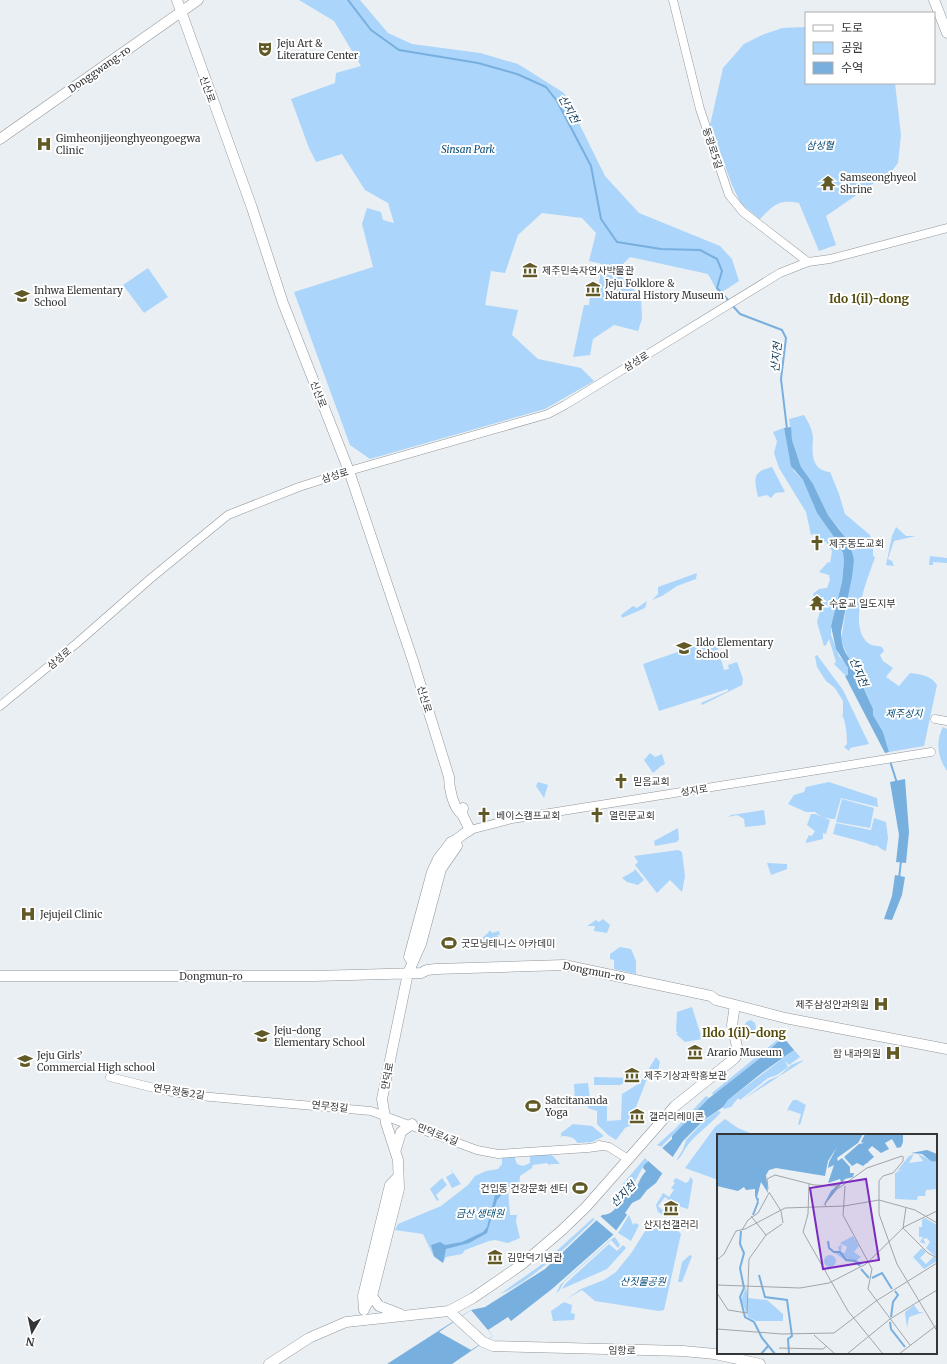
<svg xmlns="http://www.w3.org/2000/svg" width="947" height="1364" font-family="Merriweather,'Noto Sans KR',serif">
	<style>
		.green { fill: #abd5fa }
		.water { fill: #77afdf }
		.pier { fill: #eaeff3 }
		.lines { fill: none; stroke-linecap: round; stroke-linejoin: round }
		.stream { stroke: #77afdf; stroke-width: 2 }
		.minor-casing { stroke: #919699; stroke-width: 9 }
		.major-casing { stroke: #919699; stroke-width: 11 }
		.minor { stroke: #fff; stroke-width: 8 }
		.major { stroke: #fff; stroke-width: 10 }
		.labels { text-anchor: middle; stroke-width: 4; stroke-linejoin: round; paint-order: stroke }
		.poi-label { font-size: 10px; fill: #343537; stroke: #fff; text-anchor: start }
		.street-label { font-size: 10px; fill: #343537; stroke: #fff }
		.park-label { font-size: 10px; font-style: italic; fill: #014874; stroke: #fff }
		.water-label { font-size: 11px; font-style: italic; fill: #0d3959; stroke: #fff }
		.quarter-label { font-size: 12px; font-weight: bold; fill: #534b0b; stroke: #fff }
		.inset-river { fill: none; stroke: #77afdf; stroke-width: 2 }
		.inset-road { fill: none; stroke: #a1a5a8; stroke-width: 1 }
		.view { fill: #7b2cbf; fill-opacity: 0.15; stroke: #7b2cbf; stroke-width: 2 }
		.inset-edge { fill: none; stroke: #343537; stroke-width: 2 }
	</style>
	<rect width="100%" height="100%" fill="#eaeff3"/>
	<path class="green" d="M299,0h61l28,33 24,11 68,9 38,11 46,29 41,83 34,37 81,33 12,13 7,22 -20,13 -11,-20 -78,-17 -14,14 25,26 1,22 -4,12 -24,-6 -21,14 -3,16 -17,2 11,-52h5l2,-21h8l3,-20 -13,-3 7,-28 -14,-15 -40,-5 -24,22 -13,38 -14,-2 -6,34 33,5 -6,25 26,24 43,9 13,13 -49,28 -175,50 -20,-14 -56,-153 79,-25 -11,-43 5,-16 14,4 2,8 11,3 -6,-20 -23,-13 -23,-36 -26,8 -7,-14 -18,-49 44,-16 1,-10 25,-7 -27,-45z
		M806,27v56h89l6,52 -3,28 -10,13 -14,7 -48,33 10,29 -17,6 -20,-48c-21,-4 -25,2 -39,16l-19,-15 -9,-19 -22,-60 13,-57 21,-24 18,-9 20,-7z
		M148,268l20,29 -24,16 -21,-28z
		M804,415c4,6 9,16 9,23 -1,15 -2,32 17,34l9,22 6,20 25,21 3,9v12l2,1c-7,22 -28,68 -7,86 6,4 9,2 14,4l2,4 -4,4 3,6 10,7 -7,9 13,9 11,-13c10,1 22,3 27,12l-13,61 -35,6 -6,-20 -10,-17v-6l-5,-12 -16,-35 -4,-5 -7,-17 13,-80 -14,-30 -12,-15 -12,-25 -15,-23 -9,-27 -3,-21z
		M784,428l6,31 4,12 9,9 14,33 19,27 7,13 1,8 -2,21 -11,44v9l8,21 7,8 3,7 -2,6 -13,-13 2,-2 -7,-23 -3,6 -2,1 -7,-24 7,-25h-2l-1,2 -7,-2 -1,-3 6,-5 8,-1 3,-8 -1,-5 -10,-3 9,-10 2,1 2,-12 -6,-9 -13,-8 -2,1 -5,-23 -27,-44 -5,-15 3,-12 -4,-9z
		M772,467l13,25 -10,1 -4,5 -4,-3 -9,2c-4,-19 -6,-25 14,-30z
		M896,527l10,9h10l-22,5 -6,18 4,2 2,5 -8,-1 6,-29z
		M930,556l17,2v5l-14,-1v3h-4z
		M697,573l-1,6 -19,7 -15,10 -10,4 6,-6v-7z
		M647,601l-2,7 -23,10 -1,-3 12,-9 4,2z
		M715,639l9,31 5,-1 -1,-4 9,-3 6,17 -1,6 -40,20 -1,-2 27,-12v-2l-69,22 -16,-47z
		M817,655l26,35 26,54 -19,4 -1,3 -5,-4 3,-3c0,-7 -1,-23 -5,-29l1,-1v-13l-8,-13 -9,-7 -9,-14 -2,-11z
		M943,727l4,2v42c-9,-13 -12,-29 -4,-44z
		M650,753l5,4 7,-3 3,10 -4,2 -8,7 -9,-13z
		M538,782l10,3 -4,13 -8,-12z
		M829,782l48,16 1,9 -37,-9 -6,21c-7,0 -15,-2 -20,-7h-9l-18,-8 6,-9 10,-3 2,-5z
		M842,799l32,9 -4,20 -34,-6z
		M764,810l2,14 -2,1 -19,2 -1,-8 -7,-4 -9,2 3,-2z
		M811,814h4l15,6 -4,14 -3,-1v6l-17,4v-2l3,-6 3,1 3,-5 -8,-6z
		M874,818l12,4 2,16 -2,13 -3,-1 -7,-5 -2,1 -11,-4 -30,-8 3,-11 35,7z
		M678,828l1,11 -2,3 -22,4 -1,-5 2,-1z
		M678,850l4,2 3,24 -3,16 -12,-12 -13,13 -22,-28 3,-3 -4,-6z
		M767,863l20,1v5l-16,6z
		M635,869l9,11 -6,5 -11,-3 -5,-4 12,-7z
		M603,919l7,6 -3,8 -13,-2 1,-5h-8l9,-6 3,2z
		M489,931h2l1,2 7,-2 1,4h-3l2,4 -14,6 -3,-7 6,-5z
		M620,947l11,2 5,12v13l-22,-5v-9l-4,-1v-5z
		M692,1007l10,32 -17,3 -9,-8 2,-1 -2,-2 1,-19z
		M751,1020l4,3 1,5 -2,4 -4,1v-3l-2,-1 -1,3 -3,-5 2,-5z
		M782,1036l1,1 -19,18 -51,40 -1,-2z
		M794,1050l6,7 -11,8 -4,-4 3,6 -11,8 -9,3 -28,22 -2,-2 -7,9 -7,2 -1,-2 5,-7z
		M656,1057l4,5 -2,9 -3,2 -5,-2 -19,49 3,4 -9,4 -9,12 -8,-5 -11,-11v-13l-9,-3 -1,-8h-12l-1,-16 14,-1 2,17h7v4h10v17l14,-1 1,-26 18,-11z
		M803,1060v1l-59,38 25,-19 10,-4 12,-11z
		M594,1077l39,1h1l-14,7h-26z
		M706,1096l3,2 -48,49 -4,-2 19,-17z
		M793,1100h4l9,5 -6,20 -2,-1 3,-10 -12,-4 -2,2 2,-6z
		M718,1111l3,1c-11,13 -24,21 -34,34 -3,4 -6,12 -11,15l7,-12 3,-9 19,-20z
		M725,1119l13,9 12,5v2h-32v45l-33,-12 30,-41z
		M573,1124l19,2 12,10 -12,6 -15,1c-1,-6 -10,-7 -15,-7l-1,2v-5z
		M548,1154l5,2 7,8h-10v2l-3,-3 -14,2 -1,3 -12,8 -1,13 -11,1 2,25h7l-1,7 4,16 -12,5 -13,-3 -6,1 -24,9 -3,4 -16,3 -3,6 -9,-6 -11,-23 -28,-4 3,-6 43,-18 27,-21 7,-9 11,-5 12,-2 4,-5v-7l12,-1 3,8 6,2 7,-3v-8z
		M645,1158l3,3c-11,11 -12,27 -26,36l1,-4 3,-3 -5,-4z
		M450,1168l11,16 -9,4 -6,-11 7,-4z
		M690,1177l3,3 -5,29 -13,-4 -10,-8 -7,9 10,9 -3,1 -7,-4 -2,-7 7,-12 6,4 5,-7 -3,-2 4,-5 -2,-2 3,-3 10,5 3,-2z
		M442,1178l5,7 -11,10 3,5 -2,1 -7,-12z
		M629,1215l4,10 2,-2 4,2 -8,16 -13,-8z
		M593,1218l2,1c-24,24 -64,63 -95,75l41,-29z
		M650,1223l27,7 4,4 -17,76 -5,1 -64,-10 -13,-11 -17,10 16,-11 23,-9 12,-8 16,-20z
		M615,1237l5,8 -2,3 -7,-8 -47,42 -5,9 -3,2 5,-9 49,-44z
		M609,1244l8,7 6,-6 3,3 -19,21 -45,20 3,-5z
		M690,1255l2,1 -10,26h-4l4,-20z
		M564,1302l8,3 -1,8 4,1 -1,6 -21,1 -2,-10z"/>
	<path class="water" d="M791,427l1,13 9,27 12,17 15,31 19,25 5,12 2,8 -2,17 -11,55c0,11 3,21 11,30l21,47v6l10,17 6,20 -4,1 -40,-77 3,-1v-7l-12,-19 -5,-23 11,-44 2,-21 -1,-8 -7,-13 -19,-27 -14,-33 -12,-14 -7,-38z
		M905,779l4,53 -3,31 -10,-1 3,-27 -9,-53z
		M895,875l10,2 -3,18 -10,25 -8,-1 8,-23z
		M783,1037l11,13 -31,22 -35,28 -5,7 -19,13 -21,21 -27,42 -9,7 -7,9 -8,4 -7,10 2,2 -14,20 -61,54 -41,32 -3,-4 -20,13 5,6 -41,28h-65l84,-54 14,-3 60,-38 57,-54c15,0 17,-16 28,-23l3,2c5,-8 7,-17 13,-23l-3,-3 1,-3 28,-26v-3l36,-37 56,-44z
		M500,1189l3,4 -6,7 -10,33 -18,10 -23,6 -3,14 -9,-7 -3,-11 9,-3 5,3 17,-3 21,-10 4,-5 9,-36z"/>
	<path class="pier" d="M660,1146l15,13 -11,16 -18,-16z
		M599,1215l19,17 -3,4 -20,-17z
		M471,1310l22,26 -22,14 -32,-18z"/>
	<g class="lines">
		<path class="stream" d="M348,0l23,30 28,20 79,13 39,11 29,13 11,14 34,65 10,53 16,23 44,7 39,1 17,9 5,12 -5,17 12,13
			M732,305l8,9 42,16 4,8 -5,41 6,50
			M890,761l7,22
			M899,879l2,-18"/>
		<g class="minor-casing">
			<path id="minor" d="M673,0l27,109 29,86 14,17 65,50
				M0,706l77,-63 73,-64 78,-64 71,-28 50,-16 199,-57 17,-9 215,-132 28,-11 22,-3 117,-31
				M935,719l12,2
				M470,830l42,-11 419,-67
				M110,1077l56,14 34,5 171,15 106,39 21,4 90,-6 15,-2
				M599,1145l10,2 19,12"/>
		</g>
		<g class="major-casing">
			<path id="major" d="M177,0l75,208 31,95 66,168 64,190 36,116c0,11 4,31 13,37
				M934,0l13,33
				M0,139l198,-139
				M411,960l-2,-3 23,-85 6,-13 13,-17c7,-2 11,-8 19,-12l-8,-16 1,-6
				M0,976h315l106,-3 6,-3 9,-1 128,-4 147,31 5,4 69,18 162,31
				M396,1149l5,-17 11,-8
				M372,1296l7,10 21,8
				M365,1307l7,-11 27,-107 -1,-29 -12,-37 -4,-24 26,-126 13,-29 20,-75 16,-23 -1,-6
				M364,1310l-1,-14 25,-103 2,-8 8,-8
				M449,1311l34,31 10,4 190,5 32,3 45,10
				M269,1364l40,-26 37,-16 103,-11 24,-13 48,-33 40,-34 25,-24 89,-101 60,-48 3,-7 -6,-26 3,-20"/>
		</g>
		<use href="#minor" class="minor"/>
		<use href="#major" class="major"/>
	</g>
	<defs>
		<g id="theatre-bare" transform="scale(1.2)"><path d="M-5-5.5Q0-4 5-5.5V0Q5 5 0 6Q-5 5-5 0ZM-3.3-2.5H-1v1.5H-3.3ZM1-2.5H3.3v1.5H1ZM-2.8 1Q0 5.5 2.8 1Z" fill="#615a27" stroke="#fff" stroke-width="2.5" paint-order="stroke"/></g>
		<g id="hospital-bare" transform="scale(1.2)"><path d="M-5-5h3v3.5h4V-5h3V5h-3V1.5h-4V5h-3Z" fill="#615a27" stroke="#fff" stroke-width="2.5" paint-order="stroke"/></g>
		<g id="temple-bare" transform="scale(1.2)"><path d="M0-6L5-2H3V0L6.5 2.5H4V6H1.5V3h-3V6H-4V2.5H-6.5L-3 0V-2H-5Z" fill="#615a27" stroke="#fff" stroke-width="2.5" paint-order="stroke"/></g>
		<g id="museum-bare" transform="scale(1.2)"><path d="M0-6L6-3V-2H-6V-3ZM-5-1h2V3h-2ZM-1-1h2V3h-2ZM3-1h2V3H3ZM-6 4H6V6H-6Z" fill="#615a27" stroke="#fff" stroke-width="2.5" paint-order="stroke"/></g>
		<g id="school-bare" transform="scale(1.2)"><path d="M0-5L7-2L0 1L-7-2ZM-4 1L0 2.5L4 1V4Q0 6-4 4Z" fill="#615a27" stroke="#fff" stroke-width="2.5" paint-order="stroke"/></g>
		<g id="church-bare" transform="scale(1.2)"><path d="M-1.2-6h2.4v3.5h3.3v2.4h-3.3V6h-2.4V-.1h-3.3v-2.4h3.3Z" fill="#615a27" stroke="#fff" stroke-width="2.5" paint-order="stroke"/></g>
		<g id="stadium-bare" transform="scale(1.2)"><path d="M0-5a6.5 5 0 1 0 0 10a6.5 5 0 1 0 0-10ZM-3.5-1.8h7v3.6h-7Z" fill="#615a27" stroke="#fff" stroke-width="2.5" paint-order="stroke"/></g>
	</defs>
	<g fill-rule="evenodd">
		<use href="#theatre-bare" x="265" y="49"/>
		<use href="#hospital-bare" x="44" y="144"/>
		<use href="#temple-bare" x="828" y="183"/>
		<use href="#museum-bare" x="530" y="270"/>
		<use href="#museum-bare" x="593" y="289"/>
		<use href="#school-bare" x="22" y="296"/>
		<use href="#church-bare" x="817" y="543"/>
		<use href="#temple-bare" x="817" y="603"/>
		<use href="#school-bare" x="684" y="648"/>
		<use href="#church-bare" x="621" y="781"/>
		<use href="#church-bare" x="484" y="815"/>
		<use href="#church-bare" x="597" y="815"/>
		<use href="#hospital-bare" x="28" y="914"/>
		<use href="#stadium-bare" x="449" y="943"/>
		<use href="#hospital-bare" x="881" y="1004"/>
		<use href="#school-bare" x="262" y="1036"/>
		<use href="#museum-bare" x="695" y="1052"/>
		<use href="#hospital-bare" x="893" y="1053"/>
		<use href="#school-bare" x="25" y="1061"/>
		<use href="#museum-bare" x="632" y="1075"/>
		<use href="#stadium-bare" x="533" y="1106"/>
		<use href="#museum-bare" x="637" y="1116"/>
		<use href="#stadium-bare" x="580" y="1188"/>
		<use href="#museum-bare" x="671" y="1208"/>
		<use href="#museum-bare" x="495" y="1257"/>
	</g>
	<g class="labels">
		<g class="poi-label">
			<text x="277" y="47">Jeju Art &amp;<tspan x="277" dy="12">Literature Center</tspan></text>
			<text x="56" y="142">Gimheonjijeonghyeongoegwa<tspan x="56" dy="12">Clinic</tspan></text>
			<text x="840" y="181">Samseonghyeol<tspan x="840" dy="12">Shrine</tspan></text>
			<text x="542" y="274">제주민속자연사박물관</text>
			<text x="605" y="287">Jeju Folklore &amp;<tspan x="605" dy="12">Natural History Museum</tspan></text>
			<text x="34" y="294">Inhwa Elementary<tspan x="34" dy="12">School</tspan></text>
			<text x="829" y="547">제주동도교회</text>
			<text x="829" y="607">수운교 일도지부</text>
			<text x="696" y="646">Ildo Elementary<tspan x="696" dy="12">School</tspan></text>
			<text x="633" y="785">믿음교회</text>
			<text x="496" y="819">베이스캠프교회</text>
			<text x="609" y="819">열린문교회</text>
			<text x="40" y="918">Jejujeil Clinic</text>
			<text x="461" y="947">굿모닝테니스 아카데미</text>
			<text x="869" y="1008" text-anchor="end">제주삼성안과의원</text>
			<text x="274" y="1034">Jeju-dong<tspan x="274" dy="12">Elementary School</tspan></text>
			<text x="707" y="1056">Arario Museum</text>
			<text x="881" y="1057" text-anchor="end">함 내과의원</text>
			<text x="37" y="1059">Jeju Girls’<tspan x="37" dy="12">Commercial High school</tspan></text>
			<text x="644" y="1079">제주기상과학홍보관</text>
			<text x="545" y="1104">Satcitananda<tspan x="545" dy="12">Yoga</tspan></text>
			<text x="649" y="1120">갤러리레미콘</text>
			<text x="568" y="1192" text-anchor="end">건입동 건강문화 센터</text>
			<text x="671" y="1228" text-anchor="middle">산지천갤러리</text>
			<text x="507" y="1261">김만덕기념관</text>
		</g>
		<g class="street-label">
			<text transform="translate(99 69) rotate(-35)" y="4">Donggwang-ro</text>
			<text transform="translate(208 89) rotate(70)" y="4">신산로</text>
			<text transform="translate(713 148) rotate(72)" y="4">동광로5길</text>
			<text transform="translate(636 361) rotate(-32)" y="4">삼성로</text>
			<text transform="translate(319 394) rotate(69)" y="4">신산로</text>
			<text transform="translate(335 475) rotate(-18)" y="4">삼성로</text>
			<text transform="translate(59 658) rotate(-40)" y="4">삼성로</text>
			<text transform="translate(425 699) rotate(73)" y="4">신산로</text>
			<text transform="translate(694 790) rotate(-9)" y="4">성지로</text>
			<text transform="translate(594 971) rotate(11)" y="4">Dongmun-ro</text>
			<text x="211" y="980">Dongmun-ro</text>
			<text transform="translate(387 1076) rotate(-79)" y="4">만덕로</text>
			<text transform="translate(179 1091) rotate(9)" y="4">연무정동2길</text>
			<text transform="translate(330 1106) rotate(6)" y="4">연무정길</text>
			<text transform="translate(438 1134) rotate(21)" y="4">만덕로4길</text>
			<text transform="translate(622 1350) rotate(1)" y="4">임항로</text>
		</g>
		<g class="park-label">
			<text x="820" y="149">삼성혈</text>
			<text x="468" y="153">Sinsan Park</text>
			<text x="904" y="717">제주성지</text>
			<text x="480" y="1217">금산 생태원</text>
			<text x="643" y="1285">산짓물공원</text>
		</g>
		<g class="water-label">
			<text transform="translate(569 109) rotate(61)" y="4">산지천</text>
			<text transform="translate(776 357) rotate(-84)" y="4">산지천</text>
			<text transform="translate(859 672) rotate(67)" y="4">산지천</text>
			<text transform="translate(623 1194) rotate(-45)" y="4">산지천</text>
		</g>
		<g class="quarter-label">
			<text x="869" y="303">Ido 1(il)-dong</text>
			<text x="744" y="1037">Ildo 1(il)-dong</text>
		</g>
	</g>
	<g transform="translate(717 1134)">
		<rect width="220" height="220" fill="#eaeff3"/>
		<path d="M197,20l-5,9 14,-2 -5,-7 19,9v26l-11,1 -1,6h-7l-1,4 -22,-1v-26l8,-4 -6,2 12,-15zM208,84l12,7v33l-11,-10 4,-6 -3,-4 -4,1 3,5 -6,-2 3,-5h-4v-10h3v-7zM136,102l6,10 -5,6 7,5 -4,3 6,4 -4,2 -3,-4 -11,-2 -13,-9h7l-1,-4 4,-3 -1,8 4,1 2,-6 -7,-4zM205,114l4,4 -6,6 6,6 7,-7 4,2v2l-13,8 -11,-12zM107 127a6 6 0 1 1 12 0a6 6 0 1 1-12 0ZM29,153l2,11 19,2 16,14v7h-27l-8,-4 -7,-17zM197,171l5,7h5l-15,5 -2,11 -2,-16z" fill="#abd5fa"/>
		<path d="M0,0h146l-5,9 -21,15 1,3 4,-3 8,9v6h4l-1,4 -8,2 -22,27 8,-15 10,-9 -1,-3 -12,4 6,-18 -6,3 1,-6 8,-15 -9,14 -3,15 -49,-8 -7,2 -3,5 2,18 -7,-11 -4,15 2,2 -1,5 -3,-8v-7l-9,1 -2,-3 -6,4 -21,-5zM148,0h38v8l-2,5 -4,1 -5,-9 -7,4 4,6 -8,4 -9,-7 -4,4 6,7 -11,9 -6,-3 -5,3 -8,-9 15,-13 5,-1 -3,-1zM210,16l10,4v8l-6,-1 -9,-7 -11,-1z" fill="#77afdf"/>
		<path class="inset-river" d="M149,24v-11l6,-13M150,29l-2,-17 6,-12M36,81l5,-13M24,97l-1,13 4,9 -4,15 4,20 -4,9 5,20 9,5 8,16 13,16M111,107l1,7 5,4h6l6,8 9,1 5,5M144,135l8,9M42,141l6,22 22,3 5,36 -4,3 1,15M155,144l10,-5 10,16M174,183l2,-15 5,-7 -3,-4M173,188l1,7 14,18M44,220l8,-9"/>
		<path class="inset-road" d="M186,22v5l-10,12 -10,3 -4,5v33l18,50 40,67M92,50l-1,30 -5,18 45,79 35,43M128,52l-2,29 29,54 -4,20 42,56M51,55l-1,-10 8,-4 39,10 26,1M52,58l12,19 2,12M127,72l35,-6 36,10 22,13M109,73l-1,-3 11,-14 31,-22 35,-12M189,73l-3,21 25,25 9,5M34,82l15,19M25,96l6,-10 10,-7 11,-20M0,126l7,-6 12,-23 9,-2 40,-21 60,-2M0,151l83,3 29,-5 37,-19 38,-37 33,-16M0,159l11,17 19,3 2,-54 17,-24 16,-11M0,195l65,5 52,-1 42,-32 61,-38M97,201l21,19M62,214l44,1 4,-3M130,220l43,-35 47,-29M182,220l38,-29"/>
		<path class="view" d="M149,45l13,81 -56,9 -13,-81z"/>
		<rect width="220" height="220" class="inset-edge"/>
	</g>
	<rect x="805" y="12" width="130" height="72" fill="#ffffff" stroke="#aeaeaf"/>
	<rect x="813" y="25" width="20" height="6" fill="#ffffff" stroke="#aeaeaf"/>
	<text x="841" y="32" font-size="12" fill="#343537">도로</text>
	<rect x="813" y="42" width="20" height="12" fill="#abd5fa" stroke="#aeaeaf"/>
	<text x="841" y="52" font-size="12" fill="#343537">공원</text>
	<rect x="813" y="62" width="20" height="12" fill="#77afdf" stroke="#aeaeaf"/>
	<text x="841" y="72" font-size="12" fill="#343537">수역</text>
	<g transform="translate(32 1332) rotate(189)" stroke="#ffffff" stroke-width="3" paint-order="stroke">
	<path d="M0-3L7 15L0 10L-7 15Z" fill="#343537"/>
	<text y="-6" font-size="11" font-weight="bold" text-anchor="middle" fill="#343537">N</text>
	</g>
</svg>
